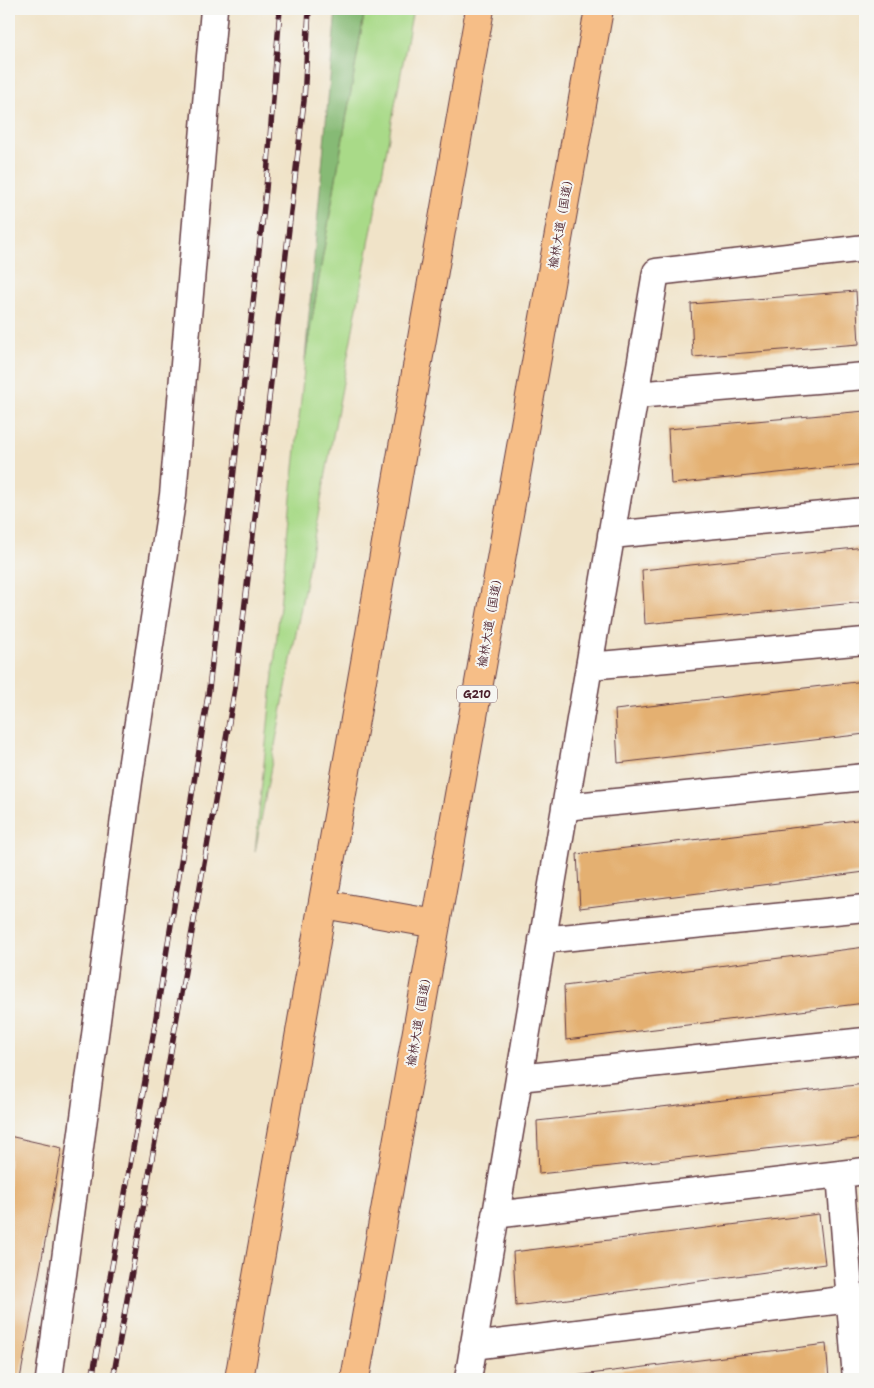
<svg xmlns="http://www.w3.org/2000/svg" width="874" height="1388" font-family="'Shantell Sans','LXGW WenKai TC',sans-serif">
	<style>
		.green { fill: #a9da88; stroke: #7a7c5a }
		.forest { fill: #86ba74; stroke: #686c50 }
		.building { fill: #e4b071 }
		.lines { fill: none; stroke-linecap: round; stroke-linejoin: round }
		.street-casing { stroke: #633c43; stroke-width: 29 }
		.highway-casing { stroke: #633c43; stroke-width: 30 }
		.street { stroke: #fff; stroke-width: 26 }
		.highway { stroke: #f6be87; stroke-width: 28 }
		.rail-casing { stroke: #4a1f2b; stroke-width: 5.5 }
		.rail { stroke: #f6f6f2; stroke-width: 4; stroke-dasharray: 11; stroke-linecap: butt }
		.labels { text-anchor: middle; stroke-width: 4; stroke-linejoin: round; paint-order: stroke }
		.shield { fill: #f6f6f2; stroke: #7e6067; stroke-width: 1 }
		.shield-label { font-size: 11px; font-weight: bold; fill: #4a1f2b }
		.street-label { font-size: 12px; fill: #4a1f2b; stroke: #f6f6f2 }
	</style>
	<rect width="100%" height="100%" fill="#f6f6f2"/>
	<filter id="ink" filterUnits="userSpaceOnUse"><feTurbulence type="fractalNoise" baseFrequency=".02" numOctaves="2"/><feDisplacementMap in="SourceGraphic" scale="10" xChannelSelector="R" yChannelSelector="G"/><feConvolveMatrix kernelMatrix="1 2 1 2 8 2 1 2 1" color-interpolation-filters="sRGB"/></filter>
	<filter id="wash" filterUnits="userSpaceOnUse"><feTurbulence type="fractalNoise" baseFrequency=".0096" numOctaves="4" result="noise"/><feDisplacementMap in="SourceGraphic" scale="20" xChannelSelector="R" yChannelSelector="G"/><feGaussianBlur stdDeviation="1.12" result="paint"/><feColorMatrix in="noise" values="0 0 0 0 0 0 0 0 0 0 0 0 0 0 0 0 0 1.4 0 .05"/><feComposite in="paint" operator="in"/></filter>
	<g filter="url(#wash)">
		<rect width="100%" height="100%" fill="#f0e3c8"/>
		<path class="green" d="M365,9h48l-158,843 50,-492z"/>
		<path class="forest" d="M336,9h29l-60,351z"/>
		<g id="blocks">
			<path class="building" d="M856,291l3,53 -166,13 -2,-53z
				M865,411v53l-194,20 -3,-55z
				M865,547v55l-220,22 -3,-54z
				M865,681v53l-247,29 -3,-53z
				M865,819v53l-285,36 -3,-54z
				M865,947v56l-299,37 -2,-54z
				M865,1084v54l-326,36 -2,-53z
				M9,1136l53,12 -42,231h-11z
				M819,1214l6,50 -309,42 -3,-54z
				M826,1344l3,35h-271v-1z"/>
		</g>
	</g>
	<g filter="url(#ink)">
		<use href="#blocks" fill-opacity="0" stroke="#633c43" stroke-width="1"/>
		<g class="lines">
			<g class="street-casing">
				<path id="street" d="M635,395l230,-19
					M611,535l254,-24
					M589,666l276,-25
					M565,807l300,-30
					M542,940l323,-32
					M519,1078l346,-37
					M495,1215l345,-41
					M473,1346l377,-47
					M49,1379l80,-598 44,-286 41,-486
					M468,1379l188,-1107 209,-24
					M856,1379l-16,-205 25,-3"/>
			</g>
			<g class="highway-casing">
				<path id="highway" d="M323,904l113,20
					M239,1379l241,-1370
					M355,1379l244,-1370"/>
			</g>
			<use href="#street" class="street"/>
			<use href="#highway" class="highway"/>
			<g class="rail-casing">
				<path id="rail" d="M92,1379l61,-343 56,-347 57,-500 14,-180
					M113,1379l122,-691 69,-587 5,-92"/>
			</g>
			<use href="#rail" class="rail"/>
		</g>
	</g>
	<g class="labels">
		<rect class="shield" x="457" y="685.5" width="40" height="17" rx="4"/>
		<g class="shield-label">
			<text x="477" y="698">G210</text>
		</g>
		<g class="street-label">
			<text transform="translate(561 221) rotate(-80)" y="4">榆林大道（国道）</text>
			<text transform="translate(490 620) rotate(-80)" y="4">榆林大道（国道）</text>
			<text transform="translate(419 1019) rotate(-80)" y="4">榆林大道（国道）</text>
		</g>
	</g>
	<rect width="874" height="1388" fill="none" stroke="#f6f6f2" stroke-width="30"/>
</svg>
